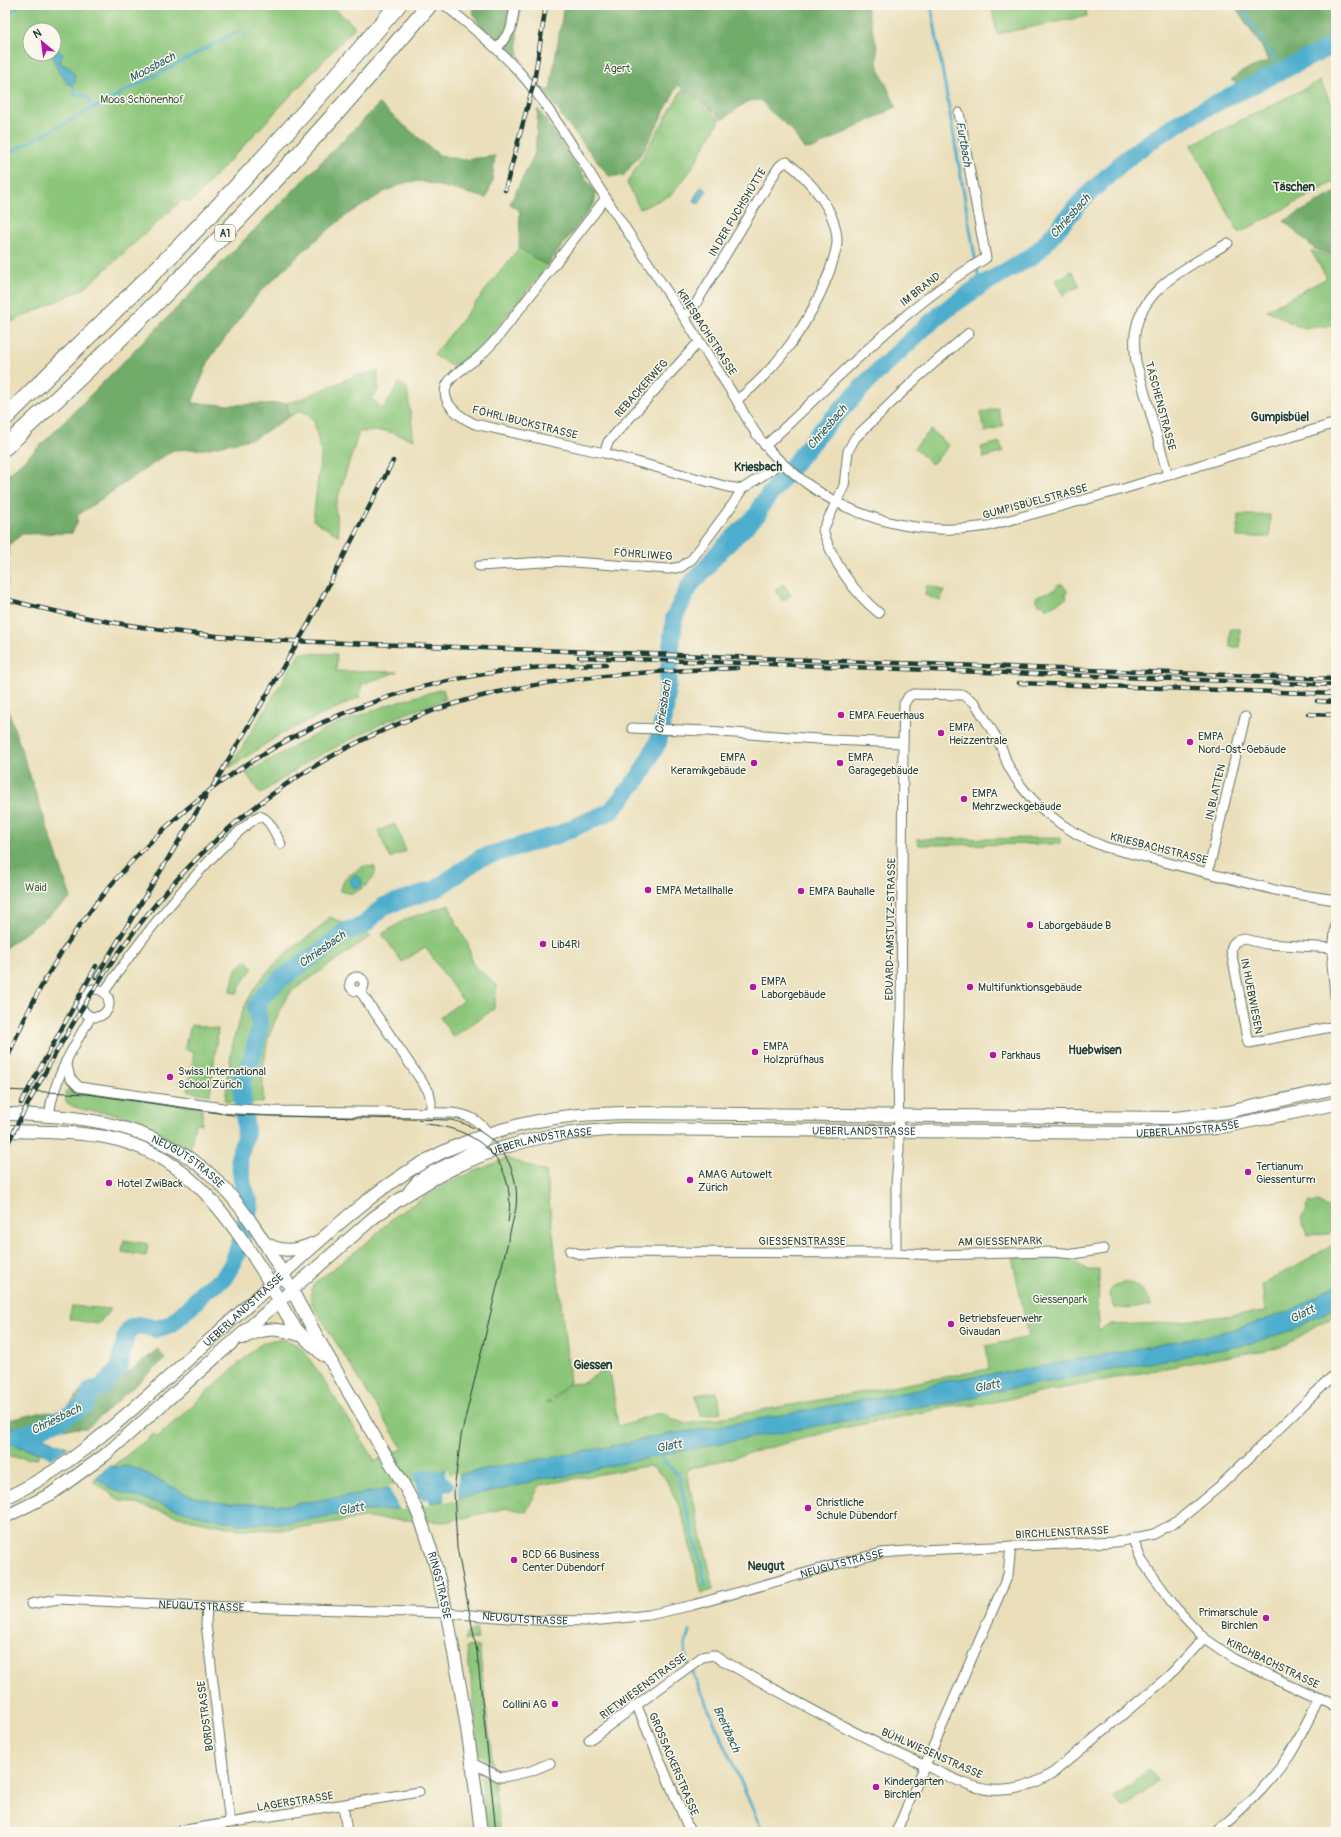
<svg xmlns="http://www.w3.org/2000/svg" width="1341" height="1837" font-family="Pangolin,sans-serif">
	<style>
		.green { fill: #8cc67a; stroke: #568257; fill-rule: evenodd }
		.forest { fill: #71ab6a; stroke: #48744f }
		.water { fill: #4eadcd; stroke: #367580 }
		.pier { fill: #eadfba }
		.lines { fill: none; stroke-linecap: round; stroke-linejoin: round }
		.stream { stroke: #4eadcd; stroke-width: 3 }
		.canal { stroke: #4eadcd; stroke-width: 11 }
		.river { stroke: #4eadcd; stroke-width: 18 }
		.street-casing { stroke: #667663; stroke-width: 11 }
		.secondary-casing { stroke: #667663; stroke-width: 14 }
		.highway-casing { stroke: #667663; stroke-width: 18 }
		.street { stroke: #fff; stroke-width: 9 }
		.secondary { stroke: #fff; stroke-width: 12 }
		.highway { stroke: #fff; stroke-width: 16 }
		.tram { stroke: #1f3d34; stroke-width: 1 }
		.rail-casing { stroke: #1f3d34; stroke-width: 4.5 }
		.rail { stroke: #fbf7ec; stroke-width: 3; stroke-dasharray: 9; stroke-linecap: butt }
		.poi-dot { fill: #b5179e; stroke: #fbf7ec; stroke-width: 1.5 }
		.labels { text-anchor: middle; stroke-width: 3; stroke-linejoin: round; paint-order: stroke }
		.shield { fill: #fbf7ec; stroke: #61756b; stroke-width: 1 }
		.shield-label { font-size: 10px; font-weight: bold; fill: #1f3d34 }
		.park-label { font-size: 11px; fill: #3a5f46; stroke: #fbf7ec }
		.street-label { font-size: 11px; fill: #1f3d34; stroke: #fbf7ec }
		.poi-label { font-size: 11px; fill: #1f3d34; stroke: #fbf7ec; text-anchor: start }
		.water-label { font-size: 12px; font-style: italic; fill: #2d5f62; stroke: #fbf7ec }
		.neighbourhood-label { font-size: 12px; font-weight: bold; fill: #1f3d34; stroke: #fbf7ec }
	</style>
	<rect width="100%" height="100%" fill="#fbf7ec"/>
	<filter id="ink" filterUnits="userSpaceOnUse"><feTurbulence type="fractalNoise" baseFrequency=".025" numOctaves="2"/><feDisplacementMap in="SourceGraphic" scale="8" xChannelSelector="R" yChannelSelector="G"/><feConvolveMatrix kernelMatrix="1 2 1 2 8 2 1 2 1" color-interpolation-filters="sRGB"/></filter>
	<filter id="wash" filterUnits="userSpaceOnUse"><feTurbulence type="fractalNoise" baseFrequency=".012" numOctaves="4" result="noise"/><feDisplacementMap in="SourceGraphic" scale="16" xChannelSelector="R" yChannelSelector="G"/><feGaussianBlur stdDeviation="0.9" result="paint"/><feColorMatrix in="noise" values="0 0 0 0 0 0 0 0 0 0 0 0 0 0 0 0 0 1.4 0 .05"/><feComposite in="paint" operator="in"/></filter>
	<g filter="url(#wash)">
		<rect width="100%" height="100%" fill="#eadfba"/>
		<path class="green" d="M5,5h326l24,22 -164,175 -9,-2 -97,88 -80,37zM30,30h24v24h-24z
			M991,5h94l2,11 -90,18z
			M1320,81l16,31v69l-97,52 -48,-88z
			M682,90l38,29 -31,54 -18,22 -31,14 -13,-26z
			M519,248l28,18 -73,90 -23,10 -17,-11z
			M1311,251l25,7v68l-35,2 -34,-18 60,-32z
			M1072,271l8,15 -17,9 -8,-14z
			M378,371v19l-7,8 12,11 16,-26 8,5 7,52 -27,-9 -28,1 -24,74 4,30 -26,-16 8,-66 -7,-34 -13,-10 -12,7 -2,-14 17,-5 50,-22z
			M998,408l5,18 -18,6 -5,-19z
			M931,430l18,16 -17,18 -18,-16z
			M1000,442l3,10 -19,6 -3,-11z
			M1238,515h32v22h-33z
			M783,584l8,11 -8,6 -8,-10z
			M1059,584h3l6,8 -3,2 2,4 -21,11 -3,-5 -3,1 -4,-6 1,-3 17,-6z
			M928,585l16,6 -4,10 -15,-6 1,-8z
			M1230,629h10v18h-10z
			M300,653l37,1 -1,17 61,1 -35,12 -2,13 -79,37 -52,34z
			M443,689l3,10 -57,21 -79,40 -50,34 -14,-21 83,-46 64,-24z
			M395,824l11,27 -16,7 -12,-27z
			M1060,838v6l-142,1 -1,-6z
			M364,866l11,1c2,14 -12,21 -23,27l-12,-3 5,-13z
			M449,905l6,16 13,23 5,21 24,20 -3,24 -41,28 -13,-20 23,-16 -38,-54 -23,15 -20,-28 24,-15z
			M330,917l41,19 -79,55 -10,14 -14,33 -5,32v33l-38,-2c6,-57 11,-103 56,-143 16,-16 34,-23 49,-41z
			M247,960l6,8 -9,12 -7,13 -7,-1 6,-23z
			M191,1025l27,4 -8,66 -22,-4 6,-40 -10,-2z
			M65,1091l39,2 98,16v15l-7,-1 -5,30c-21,-12 -44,-29 -68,-37 -17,-6 -41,-2 -56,-14z
			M507,1158l39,14 24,210 -21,20 -4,1 6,-1 18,-18 14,-1 19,-12 9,5 7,50 38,-12 9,-1 7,6 14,5 303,-55 -3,-23 43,-9 -17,-80h53l23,13h11l-1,60 12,-5 56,-2 99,-12 -3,-26 74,-42v71l-53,33 -92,16 -213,42 -20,1 -5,-1 -13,4 -97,19 -157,42 27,114v6l-11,3 -21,-83 -16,-32 -12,-11 -7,-1 -106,19 -14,27 -18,-4 -64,14 -81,-4 -81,12 -43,-1 -47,-9 -74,-21 -25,-18 61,-47 3,3 6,-5 95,-86c17,-10 33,-9 47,6l70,108 -1,2 12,-7 17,-6 -92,-146v-14l4,-6 50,-39 31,-29 51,-32z
			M1310,1202l3,1 5,-1 12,7 2,22 -4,3 -21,1 -6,-16 6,-10 -1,-3z
			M124,1240l24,4 -2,12 -24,-4z
			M1125,1281c10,2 26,14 25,26l-36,1 -5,-14 2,-6z
			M72,1306l39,3 -13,15 -29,-5z
			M717,1392l4,20 -21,4 -4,-21z
			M5,1442l34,11 -2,6 -32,-3z
			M476,1627l2,12 -13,1 1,-5z
			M479,1646l14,122 -15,-15 -4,-54 -8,-52z
			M1149,1769l9,12 -34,28 -10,-11z
			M480,1775l14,5 6,52h-13z"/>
		<path class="forest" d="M473,5h48c-3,20 -8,42 3,60 -15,-12 -54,-39 -51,-60z
			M564,5h302l11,42v17l19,43 -81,41 -11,1 -13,-20 -22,-19 -8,-10 -13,1 -25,18 -45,-34 -34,65 -21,26h-14l-46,-58 -11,-17 -12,-11h10z
			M1234,5h102v30l-34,21 -63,28 -8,-4 10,-8 27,-11 -6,-14z
			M379,104l60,51 24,5 32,-4 -3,26 -6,16 -65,-17 -14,1 -23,10 -40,25 -40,33 -46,44 -49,66 -17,43 38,2 57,-2 2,14 -34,21 -51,11 -31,1 -95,65 -1,8 -5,10 -50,1 -13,11 -2,42 -2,-1v-109l38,-34z
			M538,109l58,84 -2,11 -47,62 -28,-18 1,-37 -10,-7 25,-51z
			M1336,192v64l-20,-6 -32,-29z
			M5,701l66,197 -20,16 -46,34z
			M158,1349l7,10 -78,69 -68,2 -14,-4v-5l38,-9 20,1 17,-21 22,2z"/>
		<path class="water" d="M57,49l6,6 -4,5 2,3 10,6 4,6v7l-2,3 -5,-1 -10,-13 -5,-14z
			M701,187l6,4 -8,13 -6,-4z
			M350 882a6 6 0 1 1 12 0a6 6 0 1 1-12 0Z
			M1336,1285v22l-43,23 -48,15 -252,47 -40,10 -52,7 -28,7 -152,27 -123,25 -29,8 -21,1 -40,11 -44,9 -68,12 -41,3 -69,11 -46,1 -42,-9 -85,-25 -16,-12 -54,-24 -38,-12v-17l41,13 67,29 15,-1 11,4 51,26 34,7 64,2 126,-20 10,-4 5,1 8,-4 2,-5 7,-4 2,8c44,-11 89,-16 134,-25 39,-7 77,-18 117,-22l213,-39 33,-10 81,-12 190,-35 40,-11 39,-14z"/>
		<path class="pier" d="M69,1447l42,17 -17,14 -43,-19z
			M446,1467l3,8 9,-2v27l-14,2z
			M419,1481l12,24 -31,5 -12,-24 26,-3z"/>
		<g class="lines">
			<path class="stream" d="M32,5l2,1 3,-1
				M931,5l49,281
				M1240,5l34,53 2,16
				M5,17l15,-12
				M73,85l3,10h8l5,3 3,11
				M5,155l232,-123h4l4,4
				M657,1453l21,22 28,110
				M689,1631l-4,14 1,13 77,174"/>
			<path class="canal" d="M424,1494l-4,-18 16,-1 13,11"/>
			<path class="river" d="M16,1437l21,-7 24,-11 25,-14 5,-15 10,-2 18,-19 7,-34 6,-8 7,-2 17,4 15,-5 21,-19 13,-15 18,-11 10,-16 11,-31 6,-28 -7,-19 -4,-27 7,-26 -5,-49 11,-25 8,-31 -4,-19 7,-12 16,-16 46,-32 21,-17 17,-5 21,-20 52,-17 44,-31 77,-23 54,-24 29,-35 18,-34 7,-31 9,-93 16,-33 17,-18 9,-12 42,-41 4,-10 57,-71 52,-55 53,-50 27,-22 29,-20 51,-29 12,-11 41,-48 42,-39 36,-26 30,-18 144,-71"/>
		</g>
	</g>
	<g filter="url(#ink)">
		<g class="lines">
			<g class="street-casing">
				<g id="street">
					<path d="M445,5c29,24 58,47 82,76 29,36 53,77 78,116 31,48 63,95 94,144 13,20 26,40 38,60 9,16 16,31 28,44 11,14 27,27 41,38 53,39 117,53 182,43l132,-36 216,-67"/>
					<path d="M497,49l14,-20 4,-24"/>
					<path d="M606,198l-108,139c-7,8 -14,16 -22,22 -9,8 -26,16 -30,28 -5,18 16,31 29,37l129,29 124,34 14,2"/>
					<path d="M683,316l9,-6 86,-142 4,-4 5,-2c23,18 51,50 50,81 -1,10 -5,20 -8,30 -18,48 -51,95 -92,127"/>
					<path d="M765,446c71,-65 138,-139 221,-188l-27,-145"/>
					<path d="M604,453l4,-11 87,-96 6,-3"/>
					<path d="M1168,475l-32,-113c-1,-11 -3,-22 0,-34 10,-44 56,-63 92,-85"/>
					<path d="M479,566l81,-5 108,8 13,-2 11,-8 41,-55 9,-15 29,-19 10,-9"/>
					<path d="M879,613c-25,-20 -47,-52 -56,-83l21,-44 4,-35 7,-13 63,-61 51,-44"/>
					<path d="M632,728l75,3 124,9 72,3"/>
					<path d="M1208,872l37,-155"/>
					<path d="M1336,922l-4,41 4,43"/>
					<path d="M1333,948l-67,-4 -21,-5 -9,2 -3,3 -2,6 18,93 87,-17"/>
					<circle cx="357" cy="984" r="7"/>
					<circle cx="95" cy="1003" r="14"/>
					<path d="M360,991l69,101 2,10v11"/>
					<path d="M104,992c32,-46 66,-90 105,-131 15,-16 31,-32 50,-45 12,3 16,18 22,28"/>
					<path d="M66,1061l4,17 9,9 144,21 50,3 179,2c18,2 26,7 37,21 1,13 -56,34 -68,43 -5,3 -9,9 -13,14"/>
					<path d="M49,1115c5,-36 23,-67 42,-98"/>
					<path d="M570,1251l13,4 42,-3 271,1v-69l3,-35 -1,-79 3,-52 2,-275 1,-39 5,-8 5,-2 49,1 12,8c8,13 17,26 24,40 4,6 5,13 8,20 19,39 58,69 98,84l178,45 53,8"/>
					<path d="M896,1253l37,2 119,-3 22,2 30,-5"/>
					<path d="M1133,1540l9,21 34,47 28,30 32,22 100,47"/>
					<path id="s1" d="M31,1604l27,-5 143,7 245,7 89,7 57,1 57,-6 44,-10 148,-42 40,-10 40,-3 196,-8 37,-8 25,-14 42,-35 115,-112"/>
					<path d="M207,1606l-1,18 24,199"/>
					<path d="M637,1706l53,126"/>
					<path d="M589,1740l113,-83 11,-2c70,39 140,79 213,111 21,9 43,22 65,24 23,2 45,-6 63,-18l115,-96 35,-38"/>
					<path d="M472,1763l28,14h4l27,-6 19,-8"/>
					<path d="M343,1805l4,27"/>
					<path d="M173,1832l246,-40"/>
					<path d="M896,1832l112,-257 3,-29"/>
					<path d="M1217,1832c27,-23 53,-48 73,-78 11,-18 20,-37 29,-55"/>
				</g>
			</g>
			<g class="secondary-casing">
				<g id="secondary">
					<path id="s2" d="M5,1114c69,1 132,7 190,48 53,38 88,113 119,169 21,39 44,77 66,115 15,24 31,48 41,75 17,44 26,91 34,138 11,57 19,115 26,173"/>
					<path d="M5,1131c33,1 67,0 100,6 75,14 117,69 155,130 13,19 21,42 35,60 8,11 19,19 28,28"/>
					<path d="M264,1242c16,11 31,9 48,2"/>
					<path d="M243,1338c24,-12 35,-10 60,-2"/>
					<path id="s3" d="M5,1498c59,-27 108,-71 156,-114 41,-37 82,-74 123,-111 53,-48 109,-102 177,-129 35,-14 72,-24 109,-28 17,-2 35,-2 52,-3l553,5 53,-6 108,-24"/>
					<path id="s4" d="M5,1517l46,-23 54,-39 268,-237c55,-40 108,-69 175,-82 24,-4 49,-5 73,-7l526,4 70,-5 119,-24"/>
				</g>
			</g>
			<g class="highway-casing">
				<path id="highway" d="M5,418c59,-59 120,-116 179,-176 74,-76 145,-156 214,-237
					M5,447c151,-138 294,-285 424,-442"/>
			</g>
			<use href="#street" class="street"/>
			<use href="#secondary" class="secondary"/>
			<use href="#highway" class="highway"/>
			<path class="tram" d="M5,1090l82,4 145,21 219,5c43,9 70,44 65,88l-55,228 -7,55 3,56 20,105 19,180
				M425,1124c56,4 93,40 83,98"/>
			<g class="rail-casing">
				<path id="rail" d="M505,190l29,-108 12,-77
					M5,599c85,23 171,35 259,41l1072,39
					M579,657l757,28
					M1019,683l317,11
					M1317,701l19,1
					M1308,714l28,1
					M213,786l96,-163 84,-162
					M96,977l109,-179
					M5,1064c65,-167 199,-303 369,-362 75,-27 153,-37 232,-38
					M21,1103l75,-137
					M22,1115c45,-85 94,-170 160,-241 83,-90 193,-153 312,-181 80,-18 162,-22 243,-25
					M5,1149l19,-38"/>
			</g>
			<use href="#rail" class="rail"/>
		</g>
	</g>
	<g class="poi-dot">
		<circle cx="841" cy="715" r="4"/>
		<circle cx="941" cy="733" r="4"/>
		<circle cx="1190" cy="742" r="4"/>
		<circle cx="754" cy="763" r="4"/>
		<circle cx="840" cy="763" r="4"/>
		<circle cx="964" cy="799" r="4"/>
		<circle cx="648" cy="890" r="4"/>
		<circle cx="801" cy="891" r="4"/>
		<circle cx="1030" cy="925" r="4"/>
		<circle cx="543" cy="944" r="4"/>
		<circle cx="753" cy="987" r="4"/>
		<circle cx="970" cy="987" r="4"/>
		<circle cx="755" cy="1052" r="4"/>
		<circle cx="993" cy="1055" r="4"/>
		<circle cx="170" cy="1077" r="4"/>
		<circle cx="1248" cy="1172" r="4"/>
		<circle cx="690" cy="1180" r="4"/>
		<circle cx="109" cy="1183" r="4"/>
		<circle cx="951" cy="1324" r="4"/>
		<circle cx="808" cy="1508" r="4"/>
		<circle cx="514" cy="1560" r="4"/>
		<circle cx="1266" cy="1618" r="4"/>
		<circle cx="555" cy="1704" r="4"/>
		<circle cx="876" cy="1787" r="4"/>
	</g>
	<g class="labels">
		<rect class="shield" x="215" y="225" width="20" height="16" rx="3"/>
		<g class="shield-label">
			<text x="225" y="237">A1</text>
		</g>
		<g class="park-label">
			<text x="617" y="72">Ägert</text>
			<text x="142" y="103">Moos Schönenhof</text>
			<text x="36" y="891">Waid</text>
			<text x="1060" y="1303">Giessenpark</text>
		</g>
		<g class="street-label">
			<text transform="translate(737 212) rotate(-59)" y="4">IN DER FUCHSHÜTTE</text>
			<text transform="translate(920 289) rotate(-38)" y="4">IM BRAND</text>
			<text transform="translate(707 332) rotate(57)" y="4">KRIESBACHSTRASSE</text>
			<text transform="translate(641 388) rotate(-48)" y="4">REBACKERWEG</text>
			<text transform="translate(1161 406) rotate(75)" y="4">TÄSCHENSTRASSE</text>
			<text transform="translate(525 422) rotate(14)" y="4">FÖHRLIBUCKSTRASSE</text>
			<text transform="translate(1035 501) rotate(-15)" y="4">GUMPISBÜELSTRASSE</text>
			<text transform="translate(643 554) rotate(4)" y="4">FÖHRLIWEG</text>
			<text transform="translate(1215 792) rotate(-77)" y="4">IN BLATTEN</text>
			<text transform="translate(1159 848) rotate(14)" y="4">KRIESBACHSTRASSE</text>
			<text transform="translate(890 929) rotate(-89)" y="4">EDUARD-AMSTUTZ-STRASSE</text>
			<text transform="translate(1252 996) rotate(79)" y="4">IN HUEBWIESEN</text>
			<text dy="4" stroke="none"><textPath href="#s4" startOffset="1311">UEBERLANDSTRASSE</textPath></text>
			<text dy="4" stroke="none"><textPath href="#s4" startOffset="987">UEBERLANDSTRASSE</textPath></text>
			<text dy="4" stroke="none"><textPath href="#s4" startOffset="663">UEBERLANDSTRASSE</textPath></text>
			<text dy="4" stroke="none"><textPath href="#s2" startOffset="193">NEUGUTSTRASSE</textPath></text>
			<text x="802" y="1245">GIESSENSTRASSE</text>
			<text transform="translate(1000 1241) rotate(-1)" y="4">AM GIESSENPARK</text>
			<text dy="4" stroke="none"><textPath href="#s3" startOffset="305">UEBERLANDSTRASSE</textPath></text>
			<text transform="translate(1062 1532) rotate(-3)" y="4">BIRCHLENSTRASSE</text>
			<text dy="4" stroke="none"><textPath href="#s1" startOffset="819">NEUGUTSTRASSE</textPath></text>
			<text dy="4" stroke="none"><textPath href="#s2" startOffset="693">RINGSTRASSE</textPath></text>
			<text dy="4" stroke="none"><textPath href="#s1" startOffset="171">NEUGUTSTRASSE</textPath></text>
			<text dy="4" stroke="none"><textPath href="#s1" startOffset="495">NEUGUTSTRASSE</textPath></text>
			<text transform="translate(1273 1663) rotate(26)" y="4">KIRCHBACHSTRASSE</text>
			<text transform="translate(643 1686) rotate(-36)" y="4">RIETWIESENSTRASSE</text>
			<text transform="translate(205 1716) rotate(-97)" y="4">BORDSTRASSE</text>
			<text transform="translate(932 1753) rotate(24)" y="4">BÜHLWIESENSTRASSE</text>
			<text transform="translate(674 1764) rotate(67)" y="4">GROSSACKERSTRASSE</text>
			<text transform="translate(295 1801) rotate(-9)" y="4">LAGERSTRASSE</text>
		</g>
		<g class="poi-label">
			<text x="849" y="719">EMPA Feuerhaus</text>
			<text x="949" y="731">EMPA<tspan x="949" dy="13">Heizzentrale</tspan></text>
			<text x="1198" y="740">EMPA<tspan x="1198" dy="13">Nord-Ost-Gebäude</tspan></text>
			<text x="746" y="761" text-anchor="end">EMPA<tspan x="746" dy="13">Keramikgebäude</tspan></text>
			<text x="848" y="761">EMPA<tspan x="848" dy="13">Garagegebäude</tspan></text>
			<text x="972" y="797">EMPA<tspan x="972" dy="13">Mehrzweckgebäude</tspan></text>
			<text x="656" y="894">EMPA Metallhalle</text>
			<text x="809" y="895">EMPA Bauhalle</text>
			<text x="1038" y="929">Laborgebäude B</text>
			<text x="551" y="948">Lib4RI</text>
			<text x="761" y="985">EMPA<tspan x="761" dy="13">Laborgebäude</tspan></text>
			<text x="978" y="991">Multifunktionsgebäude</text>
			<text x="763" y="1050">EMPA<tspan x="763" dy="13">Holzprüfhaus</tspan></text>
			<text x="1001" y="1059">Parkhaus</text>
			<text x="178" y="1075">Swiss International<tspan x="178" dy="13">School Zürich</tspan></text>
			<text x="1256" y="1170">Tertianum<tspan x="1256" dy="13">Giessenturm</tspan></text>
			<text x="698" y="1178">AMAG Autowelt<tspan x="698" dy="13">Zürich</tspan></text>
			<text x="117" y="1187">Hotel ZwiBack</text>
			<text x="959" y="1322">Betriebsfeuerwehr<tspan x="959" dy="13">Givaudan</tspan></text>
			<text x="816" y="1506">Christliche<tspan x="816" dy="13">Schule Dübendorf</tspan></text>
			<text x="522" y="1558">BCD 66 Business<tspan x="522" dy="13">Center Dübendorf</tspan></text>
			<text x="1258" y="1616" text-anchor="end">Primarschule<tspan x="1258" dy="13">Birchlen</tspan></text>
			<text x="547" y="1708" text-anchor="end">Collini AG</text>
			<text x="884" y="1785">Kindergarten<tspan x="884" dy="13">Birchlen</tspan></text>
		</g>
		<g class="water-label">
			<text transform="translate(152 67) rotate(-28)" y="4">Moosbach</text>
			<text transform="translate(964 144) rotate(80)" y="4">Furtbach</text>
			<text transform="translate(1070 216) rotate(-48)" y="4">Chriesbach</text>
			<text transform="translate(827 427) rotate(-49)" y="4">Chriesbach</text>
			<text transform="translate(663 707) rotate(-81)" y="4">Chriesbach</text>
			<text transform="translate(322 949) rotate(-35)" y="4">Chriesbach</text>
			<text transform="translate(1302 1314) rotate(-26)" y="4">Glatt</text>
			<text transform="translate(987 1386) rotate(-11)" y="4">Glatt</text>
			<text transform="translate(56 1419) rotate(-26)" y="4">Chriesbach</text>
			<text transform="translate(669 1446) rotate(-11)" y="4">Glatt</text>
			<text transform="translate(351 1509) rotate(-11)" y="4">Glatt</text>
			<text transform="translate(727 1729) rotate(66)" y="4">Breitibach</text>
		</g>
		<g class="neighbourhood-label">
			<text x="1294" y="191">Täschen</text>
			<text x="1280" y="421">Gumpisbüel</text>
			<text x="758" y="471">Kriesbach</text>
			<text x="1095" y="1054">Huebwisen</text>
			<text x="593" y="1369">Giessen</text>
			<text x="766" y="1570">Neugut</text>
		</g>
	</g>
	<rect width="1341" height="1837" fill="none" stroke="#fbf7ec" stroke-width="20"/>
	<g transform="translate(42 42) rotate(331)"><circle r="19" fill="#fbf7ec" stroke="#a3ada2"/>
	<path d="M0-3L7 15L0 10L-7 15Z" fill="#b5179e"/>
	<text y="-6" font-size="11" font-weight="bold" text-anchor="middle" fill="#1f3d34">N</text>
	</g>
</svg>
